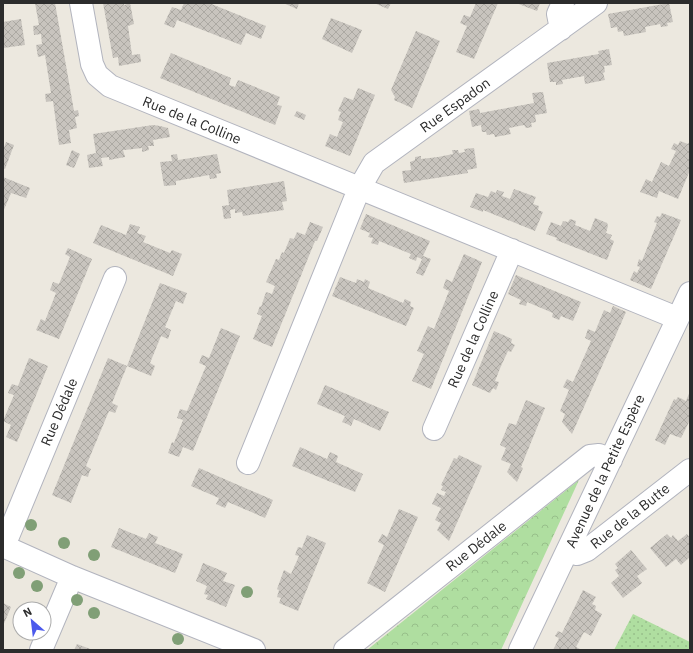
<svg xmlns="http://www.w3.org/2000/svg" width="693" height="653" font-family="'IBM Plex Sans',sans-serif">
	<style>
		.grass { fill: url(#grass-dots) }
		.forest { fill: url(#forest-crowns) }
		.building { fill: url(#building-cross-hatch) }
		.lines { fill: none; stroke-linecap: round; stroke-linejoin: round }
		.minor-casing { stroke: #b2b4be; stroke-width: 24 }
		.minor { stroke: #fff; stroke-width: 22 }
		.tree { fill: #809f76 }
		.labels { text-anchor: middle; stroke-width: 3.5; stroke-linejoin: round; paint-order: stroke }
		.street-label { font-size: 14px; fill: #2c2c2c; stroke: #fff }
	</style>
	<defs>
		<pattern id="grass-dots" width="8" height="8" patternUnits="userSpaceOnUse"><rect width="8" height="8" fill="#afdea0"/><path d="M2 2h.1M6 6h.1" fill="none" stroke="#97bf8a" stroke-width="1.8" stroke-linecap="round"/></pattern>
		<pattern id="forest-crowns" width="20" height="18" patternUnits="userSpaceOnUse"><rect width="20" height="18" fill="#afdea0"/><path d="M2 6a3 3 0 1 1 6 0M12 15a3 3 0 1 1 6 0" fill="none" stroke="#97bf8a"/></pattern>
		<pattern id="building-cross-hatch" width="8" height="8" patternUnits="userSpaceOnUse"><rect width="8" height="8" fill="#c8c4be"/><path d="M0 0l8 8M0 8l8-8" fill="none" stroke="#aca9a3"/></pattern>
	</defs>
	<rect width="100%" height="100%" fill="#ece8df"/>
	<path class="grass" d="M633,614l57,28v8h-76z"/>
	<path class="forest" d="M579,480l-78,170h-134z"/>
	<path class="building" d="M35,3h20l19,108 4,-1 1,6 -4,1 2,11 -8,2 2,13 -12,2 -6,-44 -7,1 -1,-8 6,-1 -6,-38 -7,2 -2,-12 6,-1 -1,-10 -7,1 -1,-9 6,-1z
		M103,3h21v2l6,-2 4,21 -6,2 4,29 8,-1 1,8 -22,4 -1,-9 -5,1z
		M184,3h25l57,23 -5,13 -15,-6 -5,12 -64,-25 -3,8 -10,-4 8,-17 9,3z
		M283,3h16l-2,6z
		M374,3h17l-3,6z
		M476,3h22l-24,56 -18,-7 11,-26 -7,-3 4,-8 6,2z
		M516,3h24l-3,8z
		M669,3l4,19 -6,1 1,3 -7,1 -1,-3 -15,3 1,5 -22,4 -1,-5 -5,1 -1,-5 -6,1 -3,-14z
		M331,18l31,12 -10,23 -30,-14z
		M21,19l4,26 -22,3v-26z
		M416,31l24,10 -28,67 -18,-8 1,-3 -4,-7z
		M609,49l3,16 -8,1 1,6 -2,1 2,7 -20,4 -1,-8 -22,4 1,4 -7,1v-3h-6l-3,-19 52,-9 -1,-3z
		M171,53l60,25 -2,7 6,2 3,-7 42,17 -3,8 5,1 -7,19 -115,-47z
		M358,88l17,7 -25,61 -25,-10 5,-12 7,3 6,-15 -5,-2 3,-8 -3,-1 6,-14 9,3z
		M543,92l4,21 -12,2 1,7 -5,1 1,4 -6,1 -2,-3 -15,3 2,6 -16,3 -1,-3 -7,1 -1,-3h-4l-1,-7 -9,2 -3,-16 10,-2 1,4 54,-10 -2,-10z
		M297,111l9,4 -2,5 -10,-4z
		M153,125l7,1 8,2 2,9 -17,3 1,6h-6l1,4 -7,2v-4l-17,2h-2l2,7 -16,3v-3l-8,1 2,8 -14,2 -2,-13 9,-2 -3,-19z
		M680,141l8,3 2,-3v29l-12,29 -19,-8 -2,7 -17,-6 6,-13 6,3 9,-20 8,4 7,-15 -5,-2 3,-6 4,2z
		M6,142l8,3 -9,24 -2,-1v-18z
		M474,148l3,20 -10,2 1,3 -64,10 -2,-12 9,-1 -1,-8 5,-2v-3l6,-1v3l17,-2 15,-3 -1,-4h6l1,3 6,-1 -1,-3z
		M72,150l8,4 -6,14 -8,-3z
		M177,154l1,6 39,-6 4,19 -5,1 1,4 -7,1 -1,-4 -33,6v4l-12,1 -4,-24 12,-1 -1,-6z
		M3,177l27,11 -4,10 -15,-5 -8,19z
		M284,181l3,20 -5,1 2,8 -41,6 -1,-4 -7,1v-4l-5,1 1,8 -7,1 -2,-13 7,-1 -2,-15z
		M514,189l22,8 -3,7 6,2 -1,4 5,2 -8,19 -52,-21v2l-13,-5 6,-14 12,4 3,-6 5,2 1,-3 7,2 -2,4 8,3z
		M662,213l19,7 -30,69 -21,-9 4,-9 3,2 3,-6 -3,-1 2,-7 3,2 15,-38 -3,-1 3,-6 3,1z
		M366,214l64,27 -7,15 8,3 -8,17 -7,-3 6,-14 -5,-2 -1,4 -7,-3 2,-4 -32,-13 -1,4 -7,-2 2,-5 -5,-1 2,-4 -10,-4z
		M595,218l12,5 1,3 -2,7 6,2 -2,4 4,2 -7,19 -51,-20 1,-2 -11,-4 5,-12 10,4 2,-5 5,1 2,-3 6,2 -1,4 15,6z
		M310,222l13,5 -6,14h-2l-43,106 -19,-8 9,-23 -5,-2 3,-8 1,1 5,-15 6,2 3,-8 -9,-4 10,-23 3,1 3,-8 2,1 6,-15 4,1 3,-7 8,3z
		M130,224l10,3 -3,6 9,3 -3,6 27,11 2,-3 10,4 -9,22 -80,-33 8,-18 25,10z
		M68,248l24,11 -33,80 -23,-9 5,-11 4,2 11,-28 -6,-3 3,-8 6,2 11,-27 -5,-3z
		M464,254l18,8 -51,127 -19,-8 12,-27 -7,-3 11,-25 6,3 15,-38 -6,-3 3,-9 6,3z
		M516,275l65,27 -8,19 -12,-5 -2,4 -7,-3 1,-4 -26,-11 -1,4 -7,-2 2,-4 -13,-6z
		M340,277l16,6 1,-4 7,3 1,-3 5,3 -2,6 35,15 2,-4 6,3 -1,4 4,2 -8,18 -74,-30z
		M160,283l27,10 -4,11 -7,-3 -11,26 6,3 -3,9 -7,-3 -11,27 5,3 -4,10 -24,-10z
		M613,306l13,6 -54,122 -10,-12 3,-8 -5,-3 9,-21 -6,-3 4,-8 6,3 18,-41 -6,-3 3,-9 7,3 9,-22 6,3z
		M221,328l19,8 -47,115 -10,-4 -4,10 -11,-4 4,-11 2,1 9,-23 -6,-2 3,-9 7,2 19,-45 -7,-3 3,-8 7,3z
		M494,331l18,8 -1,4 4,2 -4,7 -3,-1 -7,15 -6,15 4,1 -3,8 -3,-2 -3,5 -18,-8z
		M29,358l19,8 -31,76 -11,-5 5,-12 -8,-4 11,-26 -6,-2 2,-5 2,-4 6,2z
		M108,358l19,8 -15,37 6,3 -3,7 -6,-2 -23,55 5,3 -2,4 -1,4 -6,-2 -11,28 -19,-8z
		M325,385l64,27 -9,19 -26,-12 -3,7 -4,-2 -5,-2 3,-6 -28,-12z
		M690,391v29l-9,18 -11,-4 -5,11 -10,-5 19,-41 2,1 2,-3 8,4z
		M526,400l19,8 -24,59 2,1 -6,14 -10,-10 4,-8 -10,-4 5,-12 -6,-3 9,-22 7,2z
		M300,447l27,12 3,-7 8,4 -2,6 27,12 -8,18 -63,-26z
		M459,455l23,11 -33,75 -12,-11 4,-7 -6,-3 6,-12 -9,-4 5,-11 7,3 2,-4 -5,-2 2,-4 -2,-1 13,-27 3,1z
		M199,468l74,32 -8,18 -37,-16 -3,6 -9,-4 3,-6 -28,-12z
		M399,509l19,8 -33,75 -18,-9 17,-38 -6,-3 4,-8 5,3z
		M119,528l27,11 3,-6 4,2 5,2 -3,6 28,11 -8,19 -64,-26z
		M667,534l4,4 2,-3 5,6 9,-7 3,4v19l-9,8 -5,-6 -10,8 -16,-19z
		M307,535l19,8 -28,68 -19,-8 2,-5 -4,-1 2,-7 -2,-1 7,-19 7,4 8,-18 -4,-1 3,-8 4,1z
		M631,550l16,19 -10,7 5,7 -19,15 -12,-15 8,-7 -4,-6 3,-2 -3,-4z
		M203,563l24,10 -4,8 12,4 -9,22 -20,-8 2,-4 -4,-1 3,-8 -11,-5z
		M583,590l13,7 -4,7 4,2 -1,4 7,4 -11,22 -7,-4 -8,15 4,2 -1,1h-26l6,-12 -4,-2 3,-5 4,2z
		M3,603l8,4 -8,19z
		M77,644l16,6h-19z"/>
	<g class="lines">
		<g class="minor-casing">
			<path id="minor" d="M81,3l11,61 5,11 13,11 567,232
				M561,29l-3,-15 5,-11
				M434,429l78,-179
				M248,463l111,-274 15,-26 222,-160
				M3,546l69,31 182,73
				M4,546l111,-268
				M568,551l9,3 10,-4 103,-80
				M41,650l31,-73
				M345,650l245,-194 9,-1 12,5
				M520,650l170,-357"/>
		</g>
		<use href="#minor" class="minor"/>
	</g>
	<g class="tree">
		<circle cx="31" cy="525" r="6"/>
		<circle cx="64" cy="543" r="6"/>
		<circle cx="94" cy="555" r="6"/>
		<circle cx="19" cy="573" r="6"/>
		<circle cx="37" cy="586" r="6"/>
		<circle cx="247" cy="592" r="6"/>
		<circle cx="77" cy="600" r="6"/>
		<circle cx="94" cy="613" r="6"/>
		<circle cx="178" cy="639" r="6"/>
	</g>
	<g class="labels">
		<g class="street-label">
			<text transform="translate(455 105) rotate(-36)" y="5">Rue Espadon</text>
			<text transform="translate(192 120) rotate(22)" y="5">Rue de la Colline</text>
			<text transform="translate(473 339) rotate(-66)" y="5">Rue de la Colline</text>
			<text transform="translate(59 412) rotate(-67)" y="5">Rue Dédale</text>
			<text transform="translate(605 471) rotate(-65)" y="5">Avenue de la Petite Espère</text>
			<text transform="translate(630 516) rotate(-38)" y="5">Rue de la Butte</text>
			<text transform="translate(476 546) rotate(-38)" y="5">Rue Dédale</text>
		</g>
	</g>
	<rect width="693" height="653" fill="none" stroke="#2c2c2c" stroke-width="8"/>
	<g transform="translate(32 621) rotate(332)"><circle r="19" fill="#ffffff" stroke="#ababab"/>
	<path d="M0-3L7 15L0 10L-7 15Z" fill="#4c5aec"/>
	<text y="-6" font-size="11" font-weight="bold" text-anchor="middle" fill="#2c2c2c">N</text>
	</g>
</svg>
